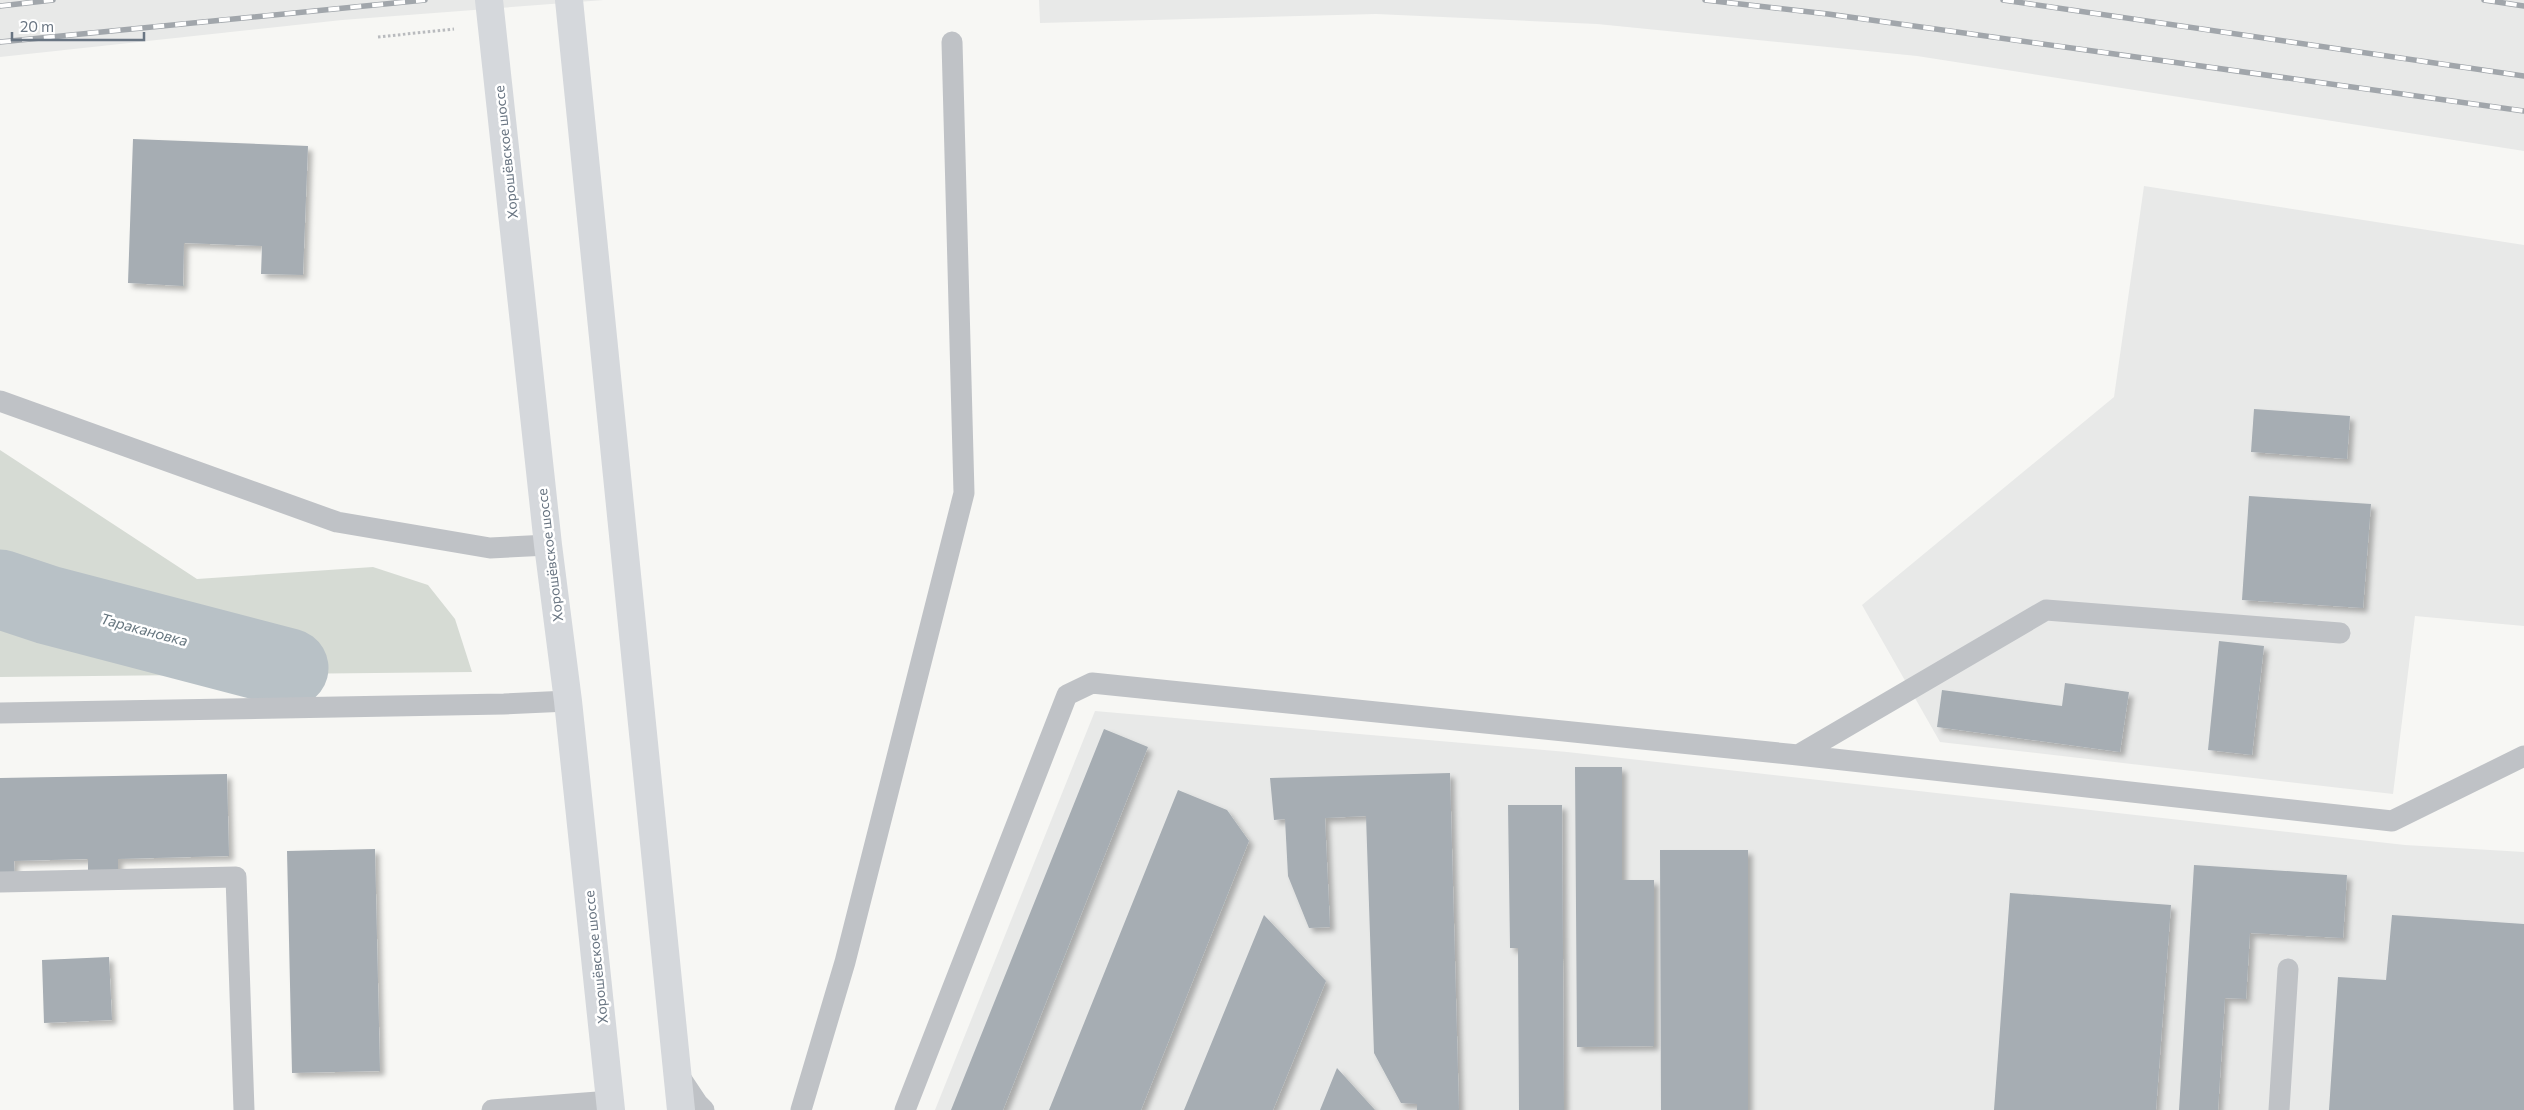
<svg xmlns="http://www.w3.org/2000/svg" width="2524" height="1110" font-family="Commissioner,sans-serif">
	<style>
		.built { fill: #e8e9e8 }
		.green { fill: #d6dbd4 }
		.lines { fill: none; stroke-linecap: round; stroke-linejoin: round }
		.river { stroke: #b8c1c6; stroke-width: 79 }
		.building { fill: #a6adb3; filter: url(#shadow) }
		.path { stroke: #b9bbbe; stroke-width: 3; stroke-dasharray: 2.5 2.5; stroke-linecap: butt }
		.lane { stroke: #bfc2c6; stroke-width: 21 }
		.secondary { stroke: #d5d8dc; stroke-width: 28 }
		.rail-casing { stroke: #a1a6ab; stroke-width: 5.5 }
		.rail { stroke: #fff; stroke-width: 4; stroke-dasharray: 11; stroke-linecap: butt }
		.labels { text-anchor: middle; stroke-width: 5; stroke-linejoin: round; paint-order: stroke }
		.street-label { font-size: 14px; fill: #697582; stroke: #fff }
		.water-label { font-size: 15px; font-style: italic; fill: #65757e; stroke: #fff }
	</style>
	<defs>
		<filter id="shadow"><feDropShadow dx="4.5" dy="4.5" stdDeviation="2.5" flood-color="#0004"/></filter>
	</defs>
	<rect width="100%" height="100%" fill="#f7f7f4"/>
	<path class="built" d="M0,0h604l-262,20 -342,37z
		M1039,0h1485v151l-607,-95 -320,-32 -221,-10 -336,9z
		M2144,186l380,59v381l-109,-10 -22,178 -453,-52 -78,-137 252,-208z
		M1095,711l472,41 838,93 119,7v258h-1589z"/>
	<path class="green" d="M0,450l197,129 176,-12 55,18 27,34 17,53 -472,5z"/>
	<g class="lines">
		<path class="river" d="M0,589l48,16 241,63"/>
	</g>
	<path class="building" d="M133,139l175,7 -5,129 -42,-1 1,-28 -78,-3 -1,43 -55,-3z
		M2254,409l96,7 -3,43 -96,-7z
		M2249,496l122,8 -8,104 -121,-8z
		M2219,641l45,5 -12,109 -44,-5z
		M2065,683l64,9 -9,60 -183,-25 5,-37 120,16z
		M1104,729l44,18 -145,363h-52z
		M1575,767h47v113h32v166l-77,1z
		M1450,773l9,337h-42v-6l-16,-1 -27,-50 -8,-237 -41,2 5,109 -21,1 -21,-52 -3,-57 -11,1 -4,-42z
		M227,774l2,82 -111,3v12l-30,1v-13l-74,2 1,17h-15v-100z
		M1178,790l49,20 22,31 -108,269h-92z
		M1508,805h54l2,305h-45l-1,-162h-8z
		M375,849l5,222 -88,2 -5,-222z
		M1660,850h88v260h-87z
		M2194,865l153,10 -4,63 -93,-5 -4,66 -21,-1 -7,112h-39z
		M2010,893l161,12 -15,205h-162z
		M1264,915l62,66 -53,129h-89z
		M2392,915l132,9v186h-195l9,-133 48,3z
		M109,957l3,63 -68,3 -2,-63z
		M1337,1068l38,42h-55z"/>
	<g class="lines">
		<path class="path" d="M378,37l76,-8"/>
		<path class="lane" d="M0,401l337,121 153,26 58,-3
			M0,713l504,-9 64,-3
			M1798,755l248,-145 294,23
			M0,882l236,-5 8,233
			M678,1074l20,30 6,6
			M492,1110l119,-9
			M801,1110l44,-148 119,-469 -12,-451
			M905,1110l162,-415 25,-12 706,72 594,66 132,-65
			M2279,1110l9,-141"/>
		<path class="secondary" d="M489,0l59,545 20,156 43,409
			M569,0l112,1110"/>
		<g class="rail-casing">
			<path id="rail" d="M1705,0l123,14 696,97
				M2003,0l521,76
				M2484,0l40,6
				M0,6l53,-6
				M0,42l425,-42"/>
		</g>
		<use href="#rail" class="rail"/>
	</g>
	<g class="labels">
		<g class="street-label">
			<text transform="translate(506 152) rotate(-96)" y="5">Хорошёвское шоссе</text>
			<text transform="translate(550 555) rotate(-97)" y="5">Хорошёвское шоссе</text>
			<text transform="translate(596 957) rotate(-96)" y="5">Хорошёвское шоссе</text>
		</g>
		<g class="water-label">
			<text transform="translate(144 630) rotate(15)" y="5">Таракановка</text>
		</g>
	</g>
	<path d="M12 32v8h132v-8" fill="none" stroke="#697582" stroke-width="2.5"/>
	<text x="20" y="32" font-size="15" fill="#697582" stroke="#ffffff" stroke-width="4" paint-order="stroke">20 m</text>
</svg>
